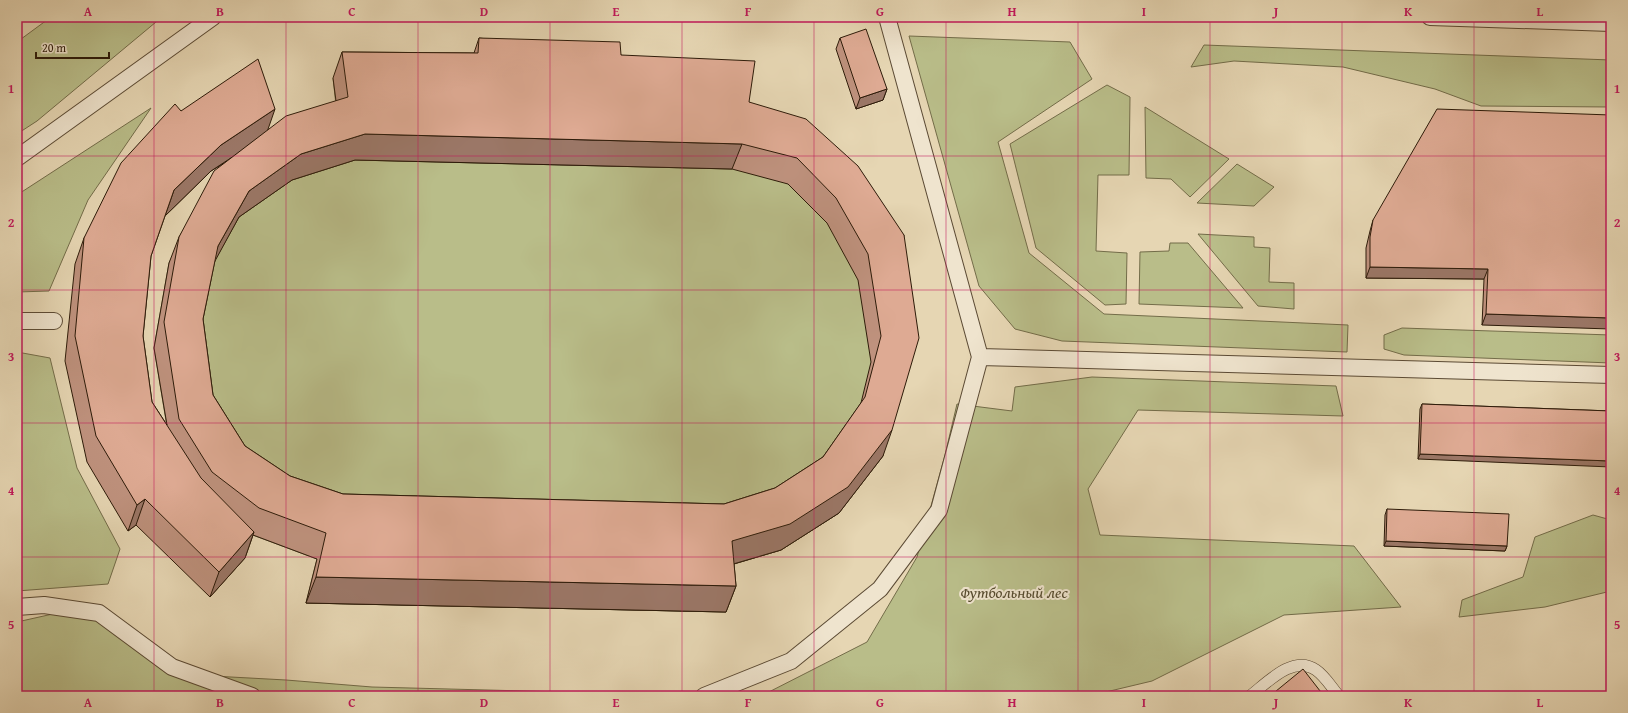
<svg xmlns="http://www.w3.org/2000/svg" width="1628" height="713" font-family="'Gentium Book Plus',serif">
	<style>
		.green { fill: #b9bd89; stroke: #736c49 }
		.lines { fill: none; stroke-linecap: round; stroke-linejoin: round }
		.service-casing { stroke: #5b4a34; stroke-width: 12 }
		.pedestrian-casing { stroke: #5b4a34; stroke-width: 18 }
		.service { stroke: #efe4ce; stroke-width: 11 }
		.pedestrian { stroke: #efe4ce; stroke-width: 16 }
		.wall { fill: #bf927e; stroke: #2d1b09; fill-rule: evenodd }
		.shaded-wall { fill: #9b7767; stroke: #2d1b09 }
		.building { fill: #deaa93; stroke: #2d1b09; fill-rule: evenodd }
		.grid { fill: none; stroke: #c2185b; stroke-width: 1; stroke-opacity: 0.55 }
		.labels { text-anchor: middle; stroke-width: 4; stroke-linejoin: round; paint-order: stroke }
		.park-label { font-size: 16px; font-style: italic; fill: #574c2f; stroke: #efe4ce }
		.neatline { fill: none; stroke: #c2185b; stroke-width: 1.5 }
		.grid-label { font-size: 13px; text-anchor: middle; font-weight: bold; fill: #c2185b }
	</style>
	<rect width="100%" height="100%" fill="#e6d6b3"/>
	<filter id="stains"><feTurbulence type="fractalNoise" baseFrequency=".005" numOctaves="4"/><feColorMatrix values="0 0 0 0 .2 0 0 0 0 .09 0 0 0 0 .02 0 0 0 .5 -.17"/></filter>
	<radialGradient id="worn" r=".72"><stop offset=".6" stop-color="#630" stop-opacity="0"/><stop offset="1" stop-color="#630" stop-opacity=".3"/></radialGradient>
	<path class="green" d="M51,17h111l-125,104 -20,13v-92z
		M909,36l161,6 22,37 -94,63 31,111 75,61 244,11 -1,27 -285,-11 -47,-12 -36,-43z
		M1204,45l407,15v47l-130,-1 -46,-17 -92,-22 -109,-6 -43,6z
		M333,78h135l272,50 154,133 -55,252 -58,37 -58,17 3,45 -420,-9 11,-44 -67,-25 -80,-89 -16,-97 15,-85 35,-67 134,-73z
		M1107,85l23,12 -1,78h-31l-2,76 31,2 -1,51 -21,1 -69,-57 -26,-104z
		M1145,107l84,52 -39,38 -19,-18 -25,-1z
		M151,108l-63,92 -39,91 -32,1v-97z
		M1237,164l37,23 -20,19 -57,-3z
		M1198,234l56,3v10l16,1 -1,34 25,1v26l-36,-3z
		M1170,243h18l55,65 -104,-4 1,-52 29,-1z
		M1402,328l209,7v28l-207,-8 -20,-6v-14z
		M17,352l33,6 27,110 43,81 -12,35 -91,7z
		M1092,377l244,9 7,30 -205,-6 -50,79 12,46 254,11 47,61 -117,8 -132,66 -63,15h-328l106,-54 50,-85 28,-102 12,-51 55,7 3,-24z
		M1593,515l18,5v71l-66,16 -86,10 3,-17 61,-23 12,-40z
		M66,611l58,17 70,47 92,5 86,7 344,9h-699v-74z"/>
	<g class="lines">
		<g class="service-casing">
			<path id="service" d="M1250,696c17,-13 43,-42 66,-26 9,6 16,18 23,26
				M1610,696l1,-1"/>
		</g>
		<g class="pedestrian-casing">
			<path id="pedestrian" d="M887,17l93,340 631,18
				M1430,17l181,6
				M17,158l196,-141
				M17,321h37
				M17,607l27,-2 55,8 73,54 80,29
				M704,696l87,-35 89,-72 59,-79 41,-153"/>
		</g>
		<use href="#service" class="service"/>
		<use href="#pedestrian" class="pedestrian"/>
	</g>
	<path class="wall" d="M479,38l142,17 128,47 155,133 -21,221 -44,57 -58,37 -47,14 2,22 -10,26 -420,-9 11,-44 -64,-24 -8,23 -35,39 -74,-72 -8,6 -41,-69 -22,-101 10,-97 9,-26 97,-127 87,19 68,-29 -3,-23 9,-26 132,1zM355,160l377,9 56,15 39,39 31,57 13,82 -10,41 -38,54 -48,31 -51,16 -381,-10 -53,-18 -45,-30 -32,-51 -10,-76 12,-59 24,-43 53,-37zM226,162l-47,75 -10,26 -15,85 13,77 -15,-23 -9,-66 8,-80 14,-40 46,-45z
		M840,38l47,51 -4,11 -27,9 -20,-60z
		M1611,115l-129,210 2,-46 -118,-1v-30l4,-17 3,-11z
		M1422,404l189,7 -193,48 2,-50z
		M1387,509l120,37 -2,5 -121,-5 1,-31z"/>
	<path class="shaded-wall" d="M887,89l-4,11 -27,9 4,-11z
		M275,109l-9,26 -55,36 -46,45 9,-26 47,-45z
		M365,134l377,10 -10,25 -377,-9 -63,20 -53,37 -30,55 9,-26 31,-55 52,-37z
		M1370,267l118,2 -4,10 -118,-1z
		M1486,314l125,4v11l-129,-4z
		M892,430l-9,26 -44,57 -58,37 -58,17 9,-26z
		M1420,454l191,7v6l-193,-8z
		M145,499l-9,26 -8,6 9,-26z
		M254,532l-9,26 -35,39 9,-25z
		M1386,541l121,5 -2,5 -121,-5z
		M316,577l420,9 -10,26 -420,-9z"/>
	<path class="building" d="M866,29l21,60 -27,9 -20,-60z
		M479,38l141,4 1,13 134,6 -6,41 57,17 52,47 46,69 15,103 -27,92 -44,57 -58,37 -58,17 4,45 -420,-9 10,-44 -67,-25 -47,-36 -33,-53 -15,-97 15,-85 35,-66 72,-55 62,-19 -6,-45 136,1zM365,134l377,10 55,14 39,40 32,56 13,82 -16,61 -42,60 -48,31 -51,16 -381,-10 -53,-18 -45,-30 -32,-51 -10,-76 15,-73 31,-55 52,-37z
		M258,59l17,50 -54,36 -47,45 -23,66 -8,80 9,66 49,76 53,54 -35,40 -74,-73 -8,6 -41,-69 -21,-100 9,-98 37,-75 54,-59 6,7z
		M1437,109l174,6v203l-125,-4 2,-45 -118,-2v-30l3,-17z
		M1422,404l189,7v50l-191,-7z
		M1387,509l122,5 -2,32 -121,-5z
		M1303,669l21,27h-54z"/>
	<path class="grid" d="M154,17v679M286,17v679M418,17v679M550,17v679M682,17v679M814,17v679M946,17v679M1078,17v679M1210,17v679M1342,17v679M1474,17v679M17,156h1594M17,290h1594M17,423h1594M17,557h1594"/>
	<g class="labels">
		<g class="park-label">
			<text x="1014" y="598">Футбольный лес</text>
		</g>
	</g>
	<rect width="1628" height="713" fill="none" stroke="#e6d6b3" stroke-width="44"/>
	<path d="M36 52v6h73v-6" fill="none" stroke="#2d1b09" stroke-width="2"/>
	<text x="42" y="52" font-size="12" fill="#2d1b09" stroke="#efe4ce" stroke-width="3" paint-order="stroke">20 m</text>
	<rect x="22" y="22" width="1584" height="669" class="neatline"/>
	<g class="grid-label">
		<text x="88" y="16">A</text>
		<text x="220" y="16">B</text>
		<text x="352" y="16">C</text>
		<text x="484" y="16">D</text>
		<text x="616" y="16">E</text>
		<text x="748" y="16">F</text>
		<text x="880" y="16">G</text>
		<text x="1012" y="16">H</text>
		<text x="1144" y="16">I</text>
		<text x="1276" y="16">J</text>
		<text x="1408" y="16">K</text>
		<text x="1540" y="16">L</text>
		<text x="11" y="93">1</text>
		<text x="1617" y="93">1</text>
		<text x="11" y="227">2</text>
		<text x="1617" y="227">2</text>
		<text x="11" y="361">3</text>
		<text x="1617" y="361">3</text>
		<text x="11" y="495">4</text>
		<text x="1617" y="495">4</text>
		<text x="11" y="629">5</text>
		<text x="1617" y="629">5</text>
		<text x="88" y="707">A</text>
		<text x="220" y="707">B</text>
		<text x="352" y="707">C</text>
		<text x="484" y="707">D</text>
		<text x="616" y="707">E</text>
		<text x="748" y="707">F</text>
		<text x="880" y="707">G</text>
		<text x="1012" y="707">H</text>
		<text x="1144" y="707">I</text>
		<text x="1276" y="707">J</text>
		<text x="1408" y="707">K</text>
		<text x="1540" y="707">L</text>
	</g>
	<rect width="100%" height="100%" filter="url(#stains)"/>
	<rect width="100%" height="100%" fill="url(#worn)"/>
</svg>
